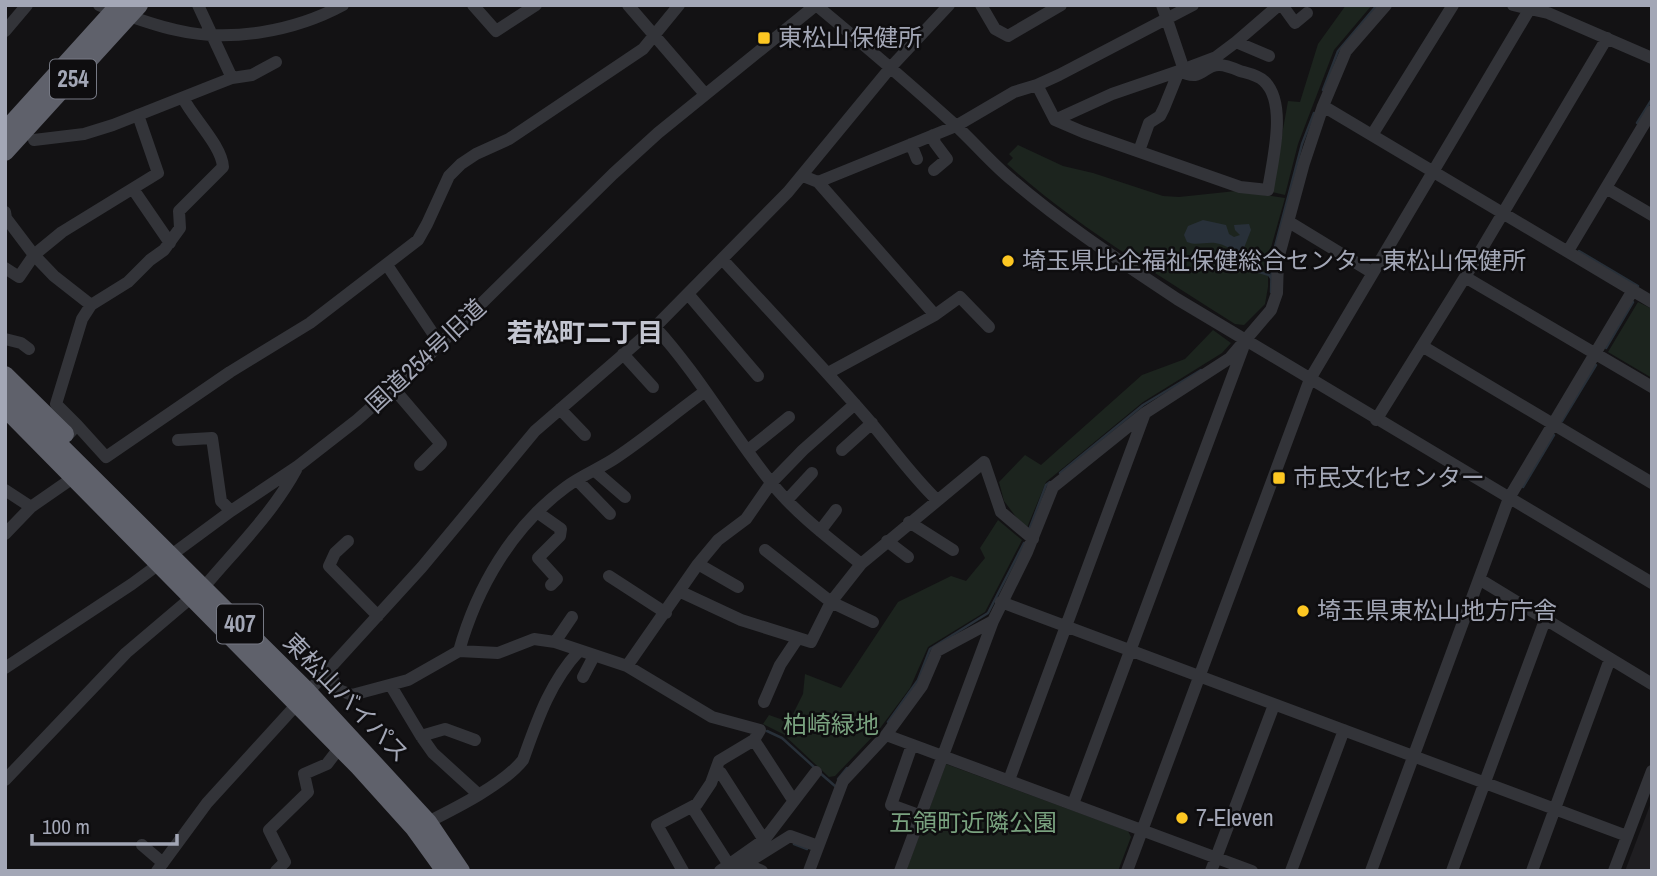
<svg xmlns="http://www.w3.org/2000/svg" width="1657" height="876" font-family="'Archivo Narrow','Noto Sans JP',sans-serif">
	<style>
		.built { fill: #1f1e21 }
		.green { fill: #1c241e }
		.water { fill: #283039 }
		.lines { fill: none; stroke-linecap: round; stroke-linejoin: round }
		.stream { stroke: #283039; stroke-width: 2.5 }
		.minor { stroke: #333439; stroke-width: 12 }
		.highway { stroke: #5f616b; stroke-width: 18 }
		.poi-dot { fill: #fdc722; stroke: #0e0d0f; stroke-width: 2.5 }
		.labels { text-anchor: middle; stroke-width: 5; stroke-linejoin: round; paint-order: stroke }
		.shield { fill: #0e0d0f; stroke: #767984; stroke-width: 2 }
		.shield-label { font-size: 23px; font-weight: bold; fill: #a3a7b6 }
		.poi-label { font-size: 24px; fill: #a3a7b6; stroke: #0e0d0f; text-anchor: start }
		.street-label { font-size: 24px; fill: #a3a7b6; stroke: #0e0d0f }
		.park-label { font-size: 24px; fill: #79a27f; stroke: #0e0d0f }
		.neighbourhood-label { font-size: 26px; font-weight: bold; fill: #c4c6d1; stroke: #0e0d0f }
	</style>
	<rect width="100%" height="100%" fill="#131214"/>
	<path class="built" d="M1652,800v71h-27z"/>
	<path class="green" d="M1346,5h26l-38,45 -36,94 -13,51 -13,-3 16,-91 12,1 18,-58z
		M1018,145l45,21 30,7 70,23 16,1 57,-6 49,7 -17,60v29l-3,17 -21,21 -9,-1c-78,-50 -159,-98 -228,-160l6,-6 -4,-4z
		M1638,302l14,7v69l-44,-26z
		M1213,330l18,13 -9,10 -79,49 -97,80 -20,48 -22,-29 -5,-19 26,-27 16,10 101,-90 43,-16z
		M998,520l24,20 -37,72 -57,35 -18,41 -32,43 -43,45 -6,1 -46,-43 -20,-10 6,-9 20,7 14,-28 2,-20 36,14 57,-86 53,-26 15,5 19,-23 -5,-10z
		M946,764l182,67 3,6 -13,34h-212z"/>
	<path class="water" d="M1203,220l23,5 3,9 5,3 6,-2 -5,-5 -1,-5 15,-1 2,6 -7,18 8,10 1,4 -5,1c-11,-8 -18,-18 -33,-20 -10,-1 -19,3 -28,-1l-3,-7 4,-9z"/>
	<g class="lines">
		<path class="stream" d="M1323,90l15,-39 39,-46
			M1637,123l15,-24
			M1579,251l59,35
			M1256,271l13,4 2,3
			M1271,292l1,-34 30,-114 12,-31
			M1606,348l27,-46
			M1562,421l34,-56
			M1060,473l83,-68 58,-35
			M1523,487l31,-52
			M1029,530l17,-45 4,-3
			M888,722l30,-42 12,-31 58,-36 36,-70
			M767,731l15,7 32,29
			M820,773l15,13
			M838,779l9,-11
			M794,844l13,5"/>
		<path class="minor" d="M99,5c25,9 50,19 77,25 54,13 119,1 167,-25
			M198,5l34,73
			M473,5l23,26 40,-26
			M628,5l77,89
			M816,5c47,39 93,78 138,119 20,18 37,39 58,56 51,44 108,81 165,119l475,284
			M981,5l14,24 13,7 53,-31
			M1162,5l22,65
			M1282,5l13,18 12,-10
			M1513,5l35,8 104,45
			M5,31l22,-26
			M1236,42l33,14
			M1037,85l18,35 28,12 157,55 28,3c4,-28 20,-87 -4,-109 -6,-6 -17,-8 -24,-10 -7,-3 -14,-6 -21,-6 -17,0 -16,18 -40,6l-15,37 -4,8 -11,7 -10,28
			M1323,106l329,196
			M1055,120l57,-26 67,-23 37,-14 20,-15 43,-37
			M933,135l2,8 12,16 -13,11
			M1372,135l81,-130
			M34,140l50,-6 29,-9 96,-38 23,-9 20,-3 24,-13
			M911,144l6,15
			M803,176l15,6 138,-56 58,-34 23,-7 22,-10 134,-70
			M818,182l117,133
			M1606,188l46,27
			M133,189l37,54
			M5,212l1,6 28,37 20,21 37,29
			M1289,222l84,51
			M1568,251l84,-140
			M722,259c49,53 98,105 145,159 24,28 44,57 70,82
			M387,265l53,79
			M5,268l14,9 15,-22 28,-23 96,-59 -20,-58
			M1465,277l187,110
			M688,294l70,82
			M655,327c43,47 75,104 115,154 25,32 60,58 91,83
			M5,339l16,4 8,6
			M1422,346l230,137
			M623,354l30,33
			M828,373l107,-58 25,-18 29,30
			M394,389l47,55 -21,21
			M560,409l25,26
			M1376,420l89,-143 142,-239
			M77,425l-21,-21 26,-85 9,-14 37,-23 22,-22 14,-10 16,-22 -1,-17 44,-44c-1,-21 -30,-49 -40,-69
			M67,436l10,-11 29,32 124,-85 80,-49 108,-83 9,-16 22,-48 12,-12 15,-10 33,-15 134,-90 36,-44
			M178,440l34,-2 9,63 10,10
			M748,450l41,-33
			M842,450l30,-27
			M595,471l30,26
			M577,480l33,34
			M5,490l26,17
			M788,499l24,-26
			M537,512l24,17 -1,7 -22,22 19,21 -6,6
			M909,522l44,28
			M820,531l16,-21
			M5,534l26,-27 36,-25
			M348,541l-13,12 -6,13 49,50
			M887,541l21,16
			M765,550l66,52 42,20
			M698,564l40,23
			M609,576l57,37
			M1479,579l173,105
			M204,587c32,-38 68,-73 92,-117
			M681,592l60,28 70,22 20,-40 30,-38 123,-102 17,50 32,27
			M1001,602l626,234
			M555,642l17,-25
			M459,651c18,-64 53,-124 107,-164 16,-12 35,-19 51,-30 30,-20 58,-44 87,-65
			M627,666l71,-102 20,-24 28,-21 25,-36 32,-33 52,-46
			M5,668l127,-84 99,-73 67,-45 59,-46 62,-55 194,-191 45,-41 158,-128
			M328,671l11,19 13,5 56,-15 51,-29 39,2 36,-14 21,3 72,24 85,51 48,13 -6,10 -35,21 -8,22 -14,21 -40,21 26,46
			M583,677l11,-21
			M391,686l30,50 12,17 45,41
			M764,702l16,-37 18,-27
			M886,735l366,136
			M421,736l24,-7 30,11
			M754,740l39,60
			M912,745l-21,60 30,11
			M716,770l5,3 43,67
			M5,780l121,-127 66,-56
			M1009,780l136,-367
			M1073,804l170,-456
			M692,807l37,58
			M428,822c28,-14 76,-38 95,-62 14,-39 27,-78 56,-109
			M142,845l21,18
			M745,864l17,7
			M157,871l50,-68 215,-236 113,-136 120,-104 133,-135 103,-125 58,-62
			M276,871l9,-9 -16,-32 39,-38 -4,-18 23,-10 13,-17
			M720,871l44,-31 52,-68
			M734,871l56,-35 28,10
			M809,871l34,-90 43,-46 36,-49 15,-35 56,-30
			M900,871l93,-250 34,-69 26,-65 92,-74 85,-55 41,-48 6,-17 1,-34 26,-96 19,-57 23,-55 40,-46
			M1127,871l183,-492 222,-374
			M1211,871l63,-166
			M1291,871l53,-141
			M1371,871l138,-373 124,-208
			M1452,871l93,-251
			M1532,871l78,-212
			M1614,871l38,-100"/>
		<path class="highway" d="M5,131l114,-126
			M5,152l134,-147
			M5,375l60,59
			M5,391l303,301 120,130 33,49
			M5,408l354,359 55,61 31,43"/>
	</g>
	<g class="poi-dot">
		<rect x="757" y="31" width="14" height="14" rx="3.5"/>
		<circle cx="1008" cy="261" r="7"/>
		<rect x="1272" y="471" width="14" height="14" rx="3.5"/>
		<circle cx="1303" cy="611" r="7"/>
		<circle cx="1182" cy="818" r="7"/>
	</g>
	<g class="labels">
		<g class="shield">
			<rect x="50" y="59.5" width="46" height="39" rx="5"/>
			<rect x="217" y="604.5" width="46" height="39" rx="5"/>
		</g>
		<g class="shield-label">
			<text x="73" y="87">254</text>
			<text x="240" y="632">407</text>
		</g>
		<g class="poi-label">
			<text x="778" y="46">東松山保健所</text>
			<text x="1022" y="269">埼玉県比企福祉保健総合センター東松山保健所</text>
			<text x="1293" y="486">市民文化センター</text>
			<text x="1317" y="619">埼玉県東松山地方庁舎</text>
			<text x="1196" y="826">7-Eleven</text>
		</g>
		<g class="street-label">
			<text transform="translate(426 356) rotate(-43)" y="8">国道254号旧道</text>
			<text transform="translate(346 698) rotate(46)" y="8">東松山バイパス</text>
		</g>
		<g class="park-label">
			<text x="831" y="733">柏崎緑地</text>
			<text x="973" y="831">五領町近隣公園</text>
		</g>
		<g class="neighbourhood-label">
			<text x="585" y="342">若松町二丁目</text>
		</g>
	</g>
	<rect width="1657" height="876" fill="none" stroke="#a3a7b6" stroke-width="14"/>
	<path d="M32 834v10h145v-10" fill="none" stroke="#a3a7b6" stroke-width="3.5"/>
	<text x="42" y="834" font-size="21" fill="#a3a7b6" stroke="#0e0d0f" stroke-width="5" paint-order="stroke">100 m</text>
</svg>
